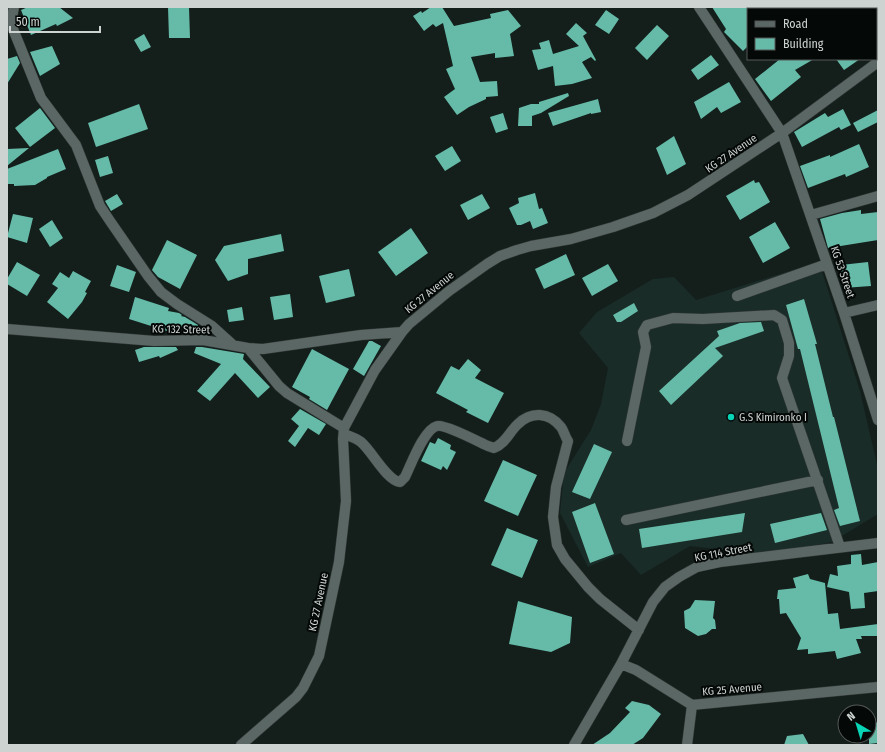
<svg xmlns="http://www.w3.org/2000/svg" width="885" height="752" font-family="'Fira Sans Condensed',sans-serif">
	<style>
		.built { fill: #1a2c28 }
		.building { fill: #65bba8 }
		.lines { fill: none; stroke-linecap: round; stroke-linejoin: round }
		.minor-casing { stroke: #323937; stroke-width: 11 }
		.minor { stroke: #5b6764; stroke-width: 10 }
		.poi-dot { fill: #07d5b6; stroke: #040807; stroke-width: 1.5 }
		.labels { text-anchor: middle; stroke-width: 4; stroke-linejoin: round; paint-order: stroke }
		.street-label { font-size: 11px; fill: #ccd3d1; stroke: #040807 }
		.poi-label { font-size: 11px; fill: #ccd3d1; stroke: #040807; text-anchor: start }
	</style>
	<rect width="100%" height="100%" fill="#141f1c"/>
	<path class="built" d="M819,262l41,129 18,78v45l-46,28 -64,13 -78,-9 -49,29 -20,-22 -33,14 -28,-54 4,-40 27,-43 10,-26 7,-36 -29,-35 18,-21 56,-33 21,-2 22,23z"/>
	<path class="building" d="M28,7h31l14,11 -16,8 -1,-2 -25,11 -10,-25z
		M168,7h21l1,31h-21z
		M431,7h11l12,19 37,-8 -1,-4 18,-4 13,16 -11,8 4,22 -19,2v-5l-24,4 9,25 17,-1 1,15 -12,1v2l-17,8 -12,8 -13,-18 11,-8 -9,-20 7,-3 -10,-43 -7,4 -3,-3 -9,7 -11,-15 8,-5 1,2z
		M712,7h36v39l-5,5 -19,-19 2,-3z
		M606,10l13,9 -10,15 -14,-9z
		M576,23l11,10 -4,3 13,24 -1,1 -4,-4 -9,5 10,16 -20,6 -17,2 -2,-20 -15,4 -6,-20 9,-1 -2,-6 10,-3 4,14 26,-8 -13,-12z
		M657,25l12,11 -22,24 -12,-12z
		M144,34l7,13 -10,5 -7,-12z
		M52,46l8,18 -20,12 -10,-24z
		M711,55l8,10 -21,15 -7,-10z
		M17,56l3,7 -13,21v-25z
		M780,59h34l-19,11 6,7 -30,24 -16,-22z
		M836,59h24l-16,11z
		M729,82l12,20 -20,11 -4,-6 -16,12 -7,-17z
		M568,93l1,3 -28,17 -9,3v10h-14l1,-18 12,-4h8v-2z
		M598,99l3,13 -10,2v-1l-38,13 -5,-13z
		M139,104l9,25 -52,18 -8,-24z
		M40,108l15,20 -25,19 -15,-19z
		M843,109l8,16 -10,5 -2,-3 -37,20 -8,-15 31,-19 3,4z
		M878,110v12l-20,10 -5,-9z
		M503,113l5,16 -12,4 -6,-16z
		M674,136l12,28 -19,11 -11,-27z
		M859,144l10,23 -23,10 -1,-3 -37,14 -8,-22 30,-11v2z
		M452,146l9,15 -16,10 -10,-15z
		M29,148l-22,18v-17z
		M58,149l8,20 -19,8v1l-12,7 -21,1v-2h-7v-15z
		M108,156l5,17 -13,4 -5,-17z
		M754,180l1,3 4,-1 11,20 -30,18 -14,-24z
		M535,193l4,16 3,-1 6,15 -15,6 -3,-8 -9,4h-4l-8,-17 10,-5 -1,-5z
		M117,194l6,10 -12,7 -6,-10z
		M482,194l8,14 -22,12 -8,-15z
		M861,210v4l17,-2v28l-50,8 -8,-29 22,-6z
		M13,214l20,4 -6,25 -20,-6z
		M52,220l11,18 -13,9 -11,-18z
		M775,222l15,26 -27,15 -14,-26z
		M411,228l17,25 -32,23 -18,-24z
		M281,234l3,17 -36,8v15l-20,7 -13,-21 9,-14z
		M167,240l30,15 -17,34 -22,-12 -6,-7z
		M566,254l9,21 -31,14 -9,-20z
		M17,262l23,13 -13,21 -20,-12v-5z
		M868,262l3,24 -28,2 -2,-23z
		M608,264l10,17 -26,15 -10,-18z
		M117,265l19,7 -7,20 -19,-6z
		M349,269l6,27 -29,7 -7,-27z
		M73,271l18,10 -6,11 2,1 -5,9 -14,17 -21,-17 11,-14 -6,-4 8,-12 9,6z
		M290,294l3,23 -19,3 -4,-23z
		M135,297l34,11 -1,3 11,2 3,2 -1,1 4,1 13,8 -1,4 -18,-2 -1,5 -9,-2 1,2 -41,-13z
		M804,299l13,45h-2l18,73h1l26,104 -20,5 -6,-16 5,-2 -39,-159h-2l-12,-44z
		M634,303l4,8 -17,11h-4l-4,-7z
		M242,307l2,13 -15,2 -2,-12z
		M761,322l3,9 -49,17 8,8 -52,49 -12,-14 60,-55 -2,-5 23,-8z
		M369,341h3l9,5 -17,30 -11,-7z
		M144,347h32l2,3 -18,8 -1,-2 -20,6 -4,-12z
		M196,347h6l42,7 -1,5 27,28 -12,11 -23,-25 -25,28 -13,-10 24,-27 -27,-11z
		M312,349l37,20 -22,41 -18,-11 1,-2 -18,-10z
		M468,359l13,11 -6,8 29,15 -16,30 -22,-11 2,-2 -32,-17 15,-27 8,4z
		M300,409l26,15 -7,11 -11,-7 -13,19 -7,-6 11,-15 -8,-7z
		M438,438l13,7 -1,4 6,3 -9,18 -4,-4 -2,4 -20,-9 9,-19 5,2z
		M594,444l18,8 -22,47 -18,-7z
		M503,460l34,15 -19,41 -34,-15z
		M595,503l19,51 -24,9 -18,-51z
		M745,513l-3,19 -100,16 -3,-19z
		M821,513l6,17 -52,13 -5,-19z
		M507,528l31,12 -16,38 -31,-13z
		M861,554l1,11 16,-3v29l-14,2 1,15 -14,1 -2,-17 -22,-5 3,-13 8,2 -1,-10 14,-2v-9z
		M808,574l2,5 15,4 3,31 10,-1 2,16 38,-5v12h-17l1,3h-6l5,14 -24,6 -2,-8 -27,3v-5l-11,1 4,-12 -15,-25 -6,1 -1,-15h-2l1,-9 18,-2 -3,-10z
		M695,600l20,1 -2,17 2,2 1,9h-4l-6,5 -8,2 -13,-8 -1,-17 6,-3z
		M518,601l54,16 -2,26 -19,9 -42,-8z
		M632,701l17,4 12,9 -18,24 -11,7h-40l18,-12 20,-21 -5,-4z
		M869,720l9,3v20l-9,1z
		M803,734l6,11h-25l3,-9z"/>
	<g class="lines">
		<g class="minor-casing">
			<path id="minor" d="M14,7l-2,11 1,11 28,69 35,47 24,61 10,15 38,55 13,16 16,12 35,22 20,18
				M699,7l83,126 62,180 34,107
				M828,7l3,2
				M811,215l67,-19
				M737,296l90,-32
				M844,313l34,-8
				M7,329l147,12 49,-1 45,8 15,1 98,-14 41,-3
				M248,348l31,38 8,7 57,35
				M344,434c5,2 12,4 17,8 11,9 26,39 39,40l5,-5c6,-12 19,-48 32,-51 8,-2 42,16 51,20l6,2c12,-5 15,-16 24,-24 13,-13 31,-12 43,3 3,4 4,10 7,14l-12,46 -3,30 4,28 8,14 23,28 12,12 39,31
				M627,441l19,-94 -3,-15 4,-7 26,-7 30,1 71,-4 8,5 7,23v13l-7,22 58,169
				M626,520l192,-40
				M621,664l32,-62 12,-15 14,-10 18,-10 23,-5 158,-19
				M241,745l55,-48 7,-9 16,-32 20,-94 7,-61 -3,-62 1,-11 31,-58 27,-38 7,-8 40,-33 38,-27 13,-8 17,-6 14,-4 40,-7 42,-12 40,-14 35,-18 94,-62 96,-71
				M574,745l47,-81 15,6 56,35 186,-18
				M687,745l5,-40"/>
		</g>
		<use href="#minor" class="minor"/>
	</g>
	<circle class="poi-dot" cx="731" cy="417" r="4"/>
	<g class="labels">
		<g class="street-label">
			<text transform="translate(731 153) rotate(-34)" y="4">KG 27 Avenue</text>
			<text transform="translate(843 272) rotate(71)" y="4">KG 53 Street</text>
			<text transform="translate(429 292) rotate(-39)" y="4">KG 27 Avenue</text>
			<text transform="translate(181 329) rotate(1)" y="4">KG 132 Street</text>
			<text transform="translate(723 552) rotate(-11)" y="4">KG 114 Street</text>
			<text transform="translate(318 602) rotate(-78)" y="4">KG 27 Avenue</text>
			<text transform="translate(732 689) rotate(-5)" y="4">KG 25 Avenue</text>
		</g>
		<g class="poi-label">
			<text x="739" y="421">G.S Kimironko I</text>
		</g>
	</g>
	<rect width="885" height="752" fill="none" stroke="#ccd3d1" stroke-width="16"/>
	<rect x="747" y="8" width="130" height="52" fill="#040807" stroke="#545958"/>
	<rect x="755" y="21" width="20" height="6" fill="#5b6764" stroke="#545958"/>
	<text x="783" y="28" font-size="12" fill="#ccd3d1">Road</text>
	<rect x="755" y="38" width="20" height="12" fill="#65bba8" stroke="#545958"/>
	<text x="783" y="48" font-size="12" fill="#ccd3d1">Building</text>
	<g transform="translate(857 724) rotate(322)"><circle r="19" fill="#040807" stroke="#545958"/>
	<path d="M0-3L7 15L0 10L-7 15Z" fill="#07d5b6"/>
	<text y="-6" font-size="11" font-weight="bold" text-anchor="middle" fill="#ccd3d1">N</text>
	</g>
	<path d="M10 26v6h90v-6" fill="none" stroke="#ccd3d1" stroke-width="2"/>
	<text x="16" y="26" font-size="12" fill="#ccd3d1" stroke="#040807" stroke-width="3" paint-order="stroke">50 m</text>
</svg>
